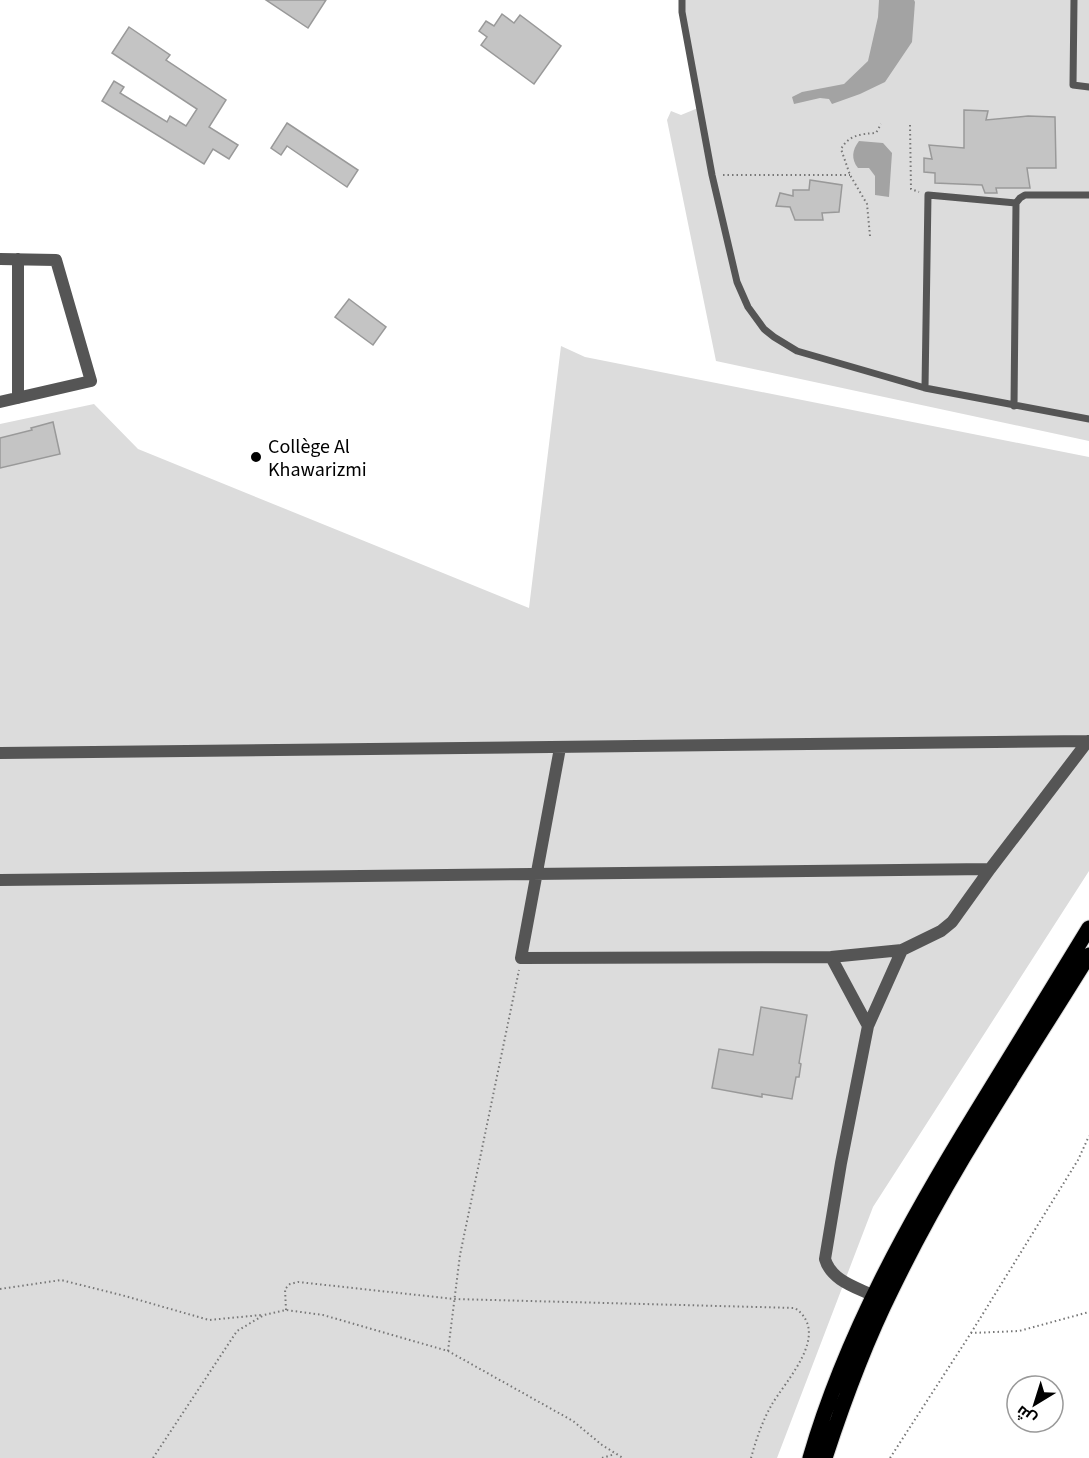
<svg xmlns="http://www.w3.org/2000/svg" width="1089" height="1458" font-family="'Source Sans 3',Cairo,sans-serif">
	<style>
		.green { fill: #dcdcdc }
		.water { fill: #a3a3a3 }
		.building { fill: #c4c4c4; stroke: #999; stroke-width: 1.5 }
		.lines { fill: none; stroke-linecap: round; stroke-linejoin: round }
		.primary-casing { stroke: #dbdbdb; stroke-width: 17 }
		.path { stroke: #777; stroke-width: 2; stroke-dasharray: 1.5 3; stroke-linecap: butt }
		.lane { stroke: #555; stroke-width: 7 }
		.street { stroke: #555; stroke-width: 12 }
		.primary { stroke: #000; stroke-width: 15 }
		.poi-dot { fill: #000; stroke: #fff; stroke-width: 2 }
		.labels { text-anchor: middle; stroke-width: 4.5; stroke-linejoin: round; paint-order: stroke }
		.poi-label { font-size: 20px; fill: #000; stroke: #fff; text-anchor: start }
	</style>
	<rect width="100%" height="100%" fill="#fff"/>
	<path class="green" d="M683,0h406v441l-373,-80 -49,-241 4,-9 10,4 17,-7z
		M561,346l24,11 504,100v414l-216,336 -96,251h-777v-1034l94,-20 44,45 391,159z"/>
	<path class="water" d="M879,0h35l1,2 -3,40 -27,40 -25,12 -28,10 -3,-5 -9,-1 -26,6 -2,-7 10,-5 42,-8 24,-23 10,-44z
		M859,141l24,2 9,10 -3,44 -14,-2v-19l-6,-8h-11c-7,-9 -6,-18 1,-27z"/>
	<path class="building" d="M266,0h60l-18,28z
		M502,14l12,9 6,-8 41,31 -27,38 -53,-39 6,-8 -8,-6 7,-10 8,5z
		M129,27l41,28 -4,5 60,40 -17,27 29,18 -9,14 -16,-10 -9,15 -102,-63 12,-20 10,6 -4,6 47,29 3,-6 16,10 11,-17 -85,-56z
		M964,110l24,1 -2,9 42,-4 27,1 1,51h-29l3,20h-34l1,5h-12l-3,-8 -47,-2v-10l-11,-1v-14l8,1 -3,-14 35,3z
		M287,123l71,47 -11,17 -60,-41 -6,9 -10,-7z
		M810,180l32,5 -3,27 -17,1 1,7h-28l-5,-13 -14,-1 4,-13 13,3v-6h16z
		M349,299l37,28 -13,18 -38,-28z
		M53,422l7,32 -60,14v-30l32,-8 -1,-2z
		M761,1007l46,8 -8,48 2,1 -2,13h-3l-4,22 -30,-5v3l-50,-9 7,-39 34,6z"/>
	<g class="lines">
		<g class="primary-casing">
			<path id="primary" d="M810,1458c36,-124 100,-238 167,-347 37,-61 74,-122 112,-183
				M825,1458c19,-58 40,-115 67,-169 56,-116 129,-224 197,-334"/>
		</g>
		<path class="path" d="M910,125l1,64 8,3
			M723,175h127
			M870,236l-3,-32 -17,-29 -9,-26c8,-14 19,-15 35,-16l5,-9
			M0,1289l61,-9 64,16 84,24 52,-5
			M286,1310l-1,-21 5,-5 8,-2 156,17 341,9c37,26 -10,73 -24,98 -9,16 -15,34 -20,52
			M971,1333l107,-173 11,-24
			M448,1351l12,-96 59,-285
			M153,1458l84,-127 27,-16 22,-5 37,5 125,36 125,70 29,24 21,13
			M602,1458l13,-4
			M890,1458l81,-125 48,-2 70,-19"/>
		<path class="lane" d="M682,0v12l30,163 25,107 11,25 16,22 10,8 23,14 128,37 164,31
			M1074,0l-1,85 16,2
			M925,388l3,-193 88,8 4,-5 5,-3h64
			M1014,406l2,-203"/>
		<path class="street" d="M0,259l56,1 35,121 -91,21
			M18,259v139
			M560,748l-39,210 310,-1 71,-7 39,-19 11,-9 38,-53
			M0,753l1089,-12
			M0,880l990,-11 98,-128
			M831,957l37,69
			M872,1295c-17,-8 -41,-15 -47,-36l16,-96 27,-137 34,-76"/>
		<use href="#primary" class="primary"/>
	</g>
	<circle class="poi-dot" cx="256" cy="457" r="6"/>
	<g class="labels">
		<g class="poi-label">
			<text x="268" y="453">Collège Al<tspan x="268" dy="23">Khawarizmi</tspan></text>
		</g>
	</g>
	<g transform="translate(1035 1404) rotate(218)"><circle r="28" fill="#ffffff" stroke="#999999" stroke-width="1.5"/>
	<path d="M0-4.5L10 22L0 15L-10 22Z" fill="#000000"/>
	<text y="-9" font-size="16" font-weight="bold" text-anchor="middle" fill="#000000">ش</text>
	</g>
</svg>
